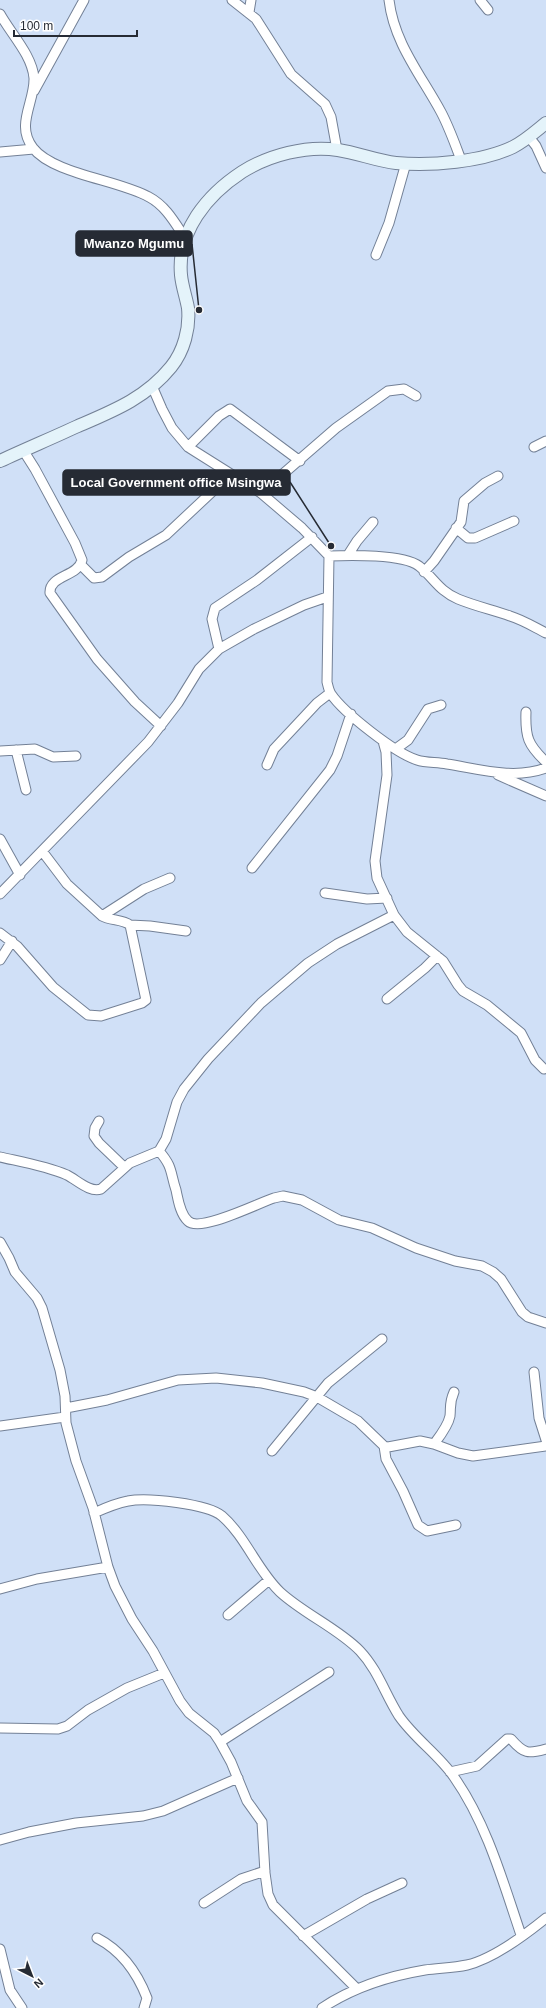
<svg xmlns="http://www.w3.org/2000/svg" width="546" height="2008" font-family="Arial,sans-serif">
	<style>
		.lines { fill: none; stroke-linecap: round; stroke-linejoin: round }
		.street-casing { stroke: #738096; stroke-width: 11 }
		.secondary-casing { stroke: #738096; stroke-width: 14 }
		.street { stroke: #fff; stroke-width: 9 }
		.secondary { stroke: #e4f3fa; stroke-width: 12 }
		.leader { fill: none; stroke: #262b34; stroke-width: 1.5 }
		.callout-dot { fill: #262b34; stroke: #fff; stroke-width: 1.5 }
		.callout { fill: #262b34; stroke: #262b34; stroke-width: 1.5 }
		.callout-label { font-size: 13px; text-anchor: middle; font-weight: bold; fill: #fff }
	</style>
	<rect width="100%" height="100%" fill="#d0e0f7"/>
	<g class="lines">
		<g class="street-casing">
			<path id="street" d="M232,0l24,19 35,55 34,30 6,13 6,33
				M389,0c5,43 32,75 52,112 8,15 14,32 20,48
				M480,0l8,10
				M249,12l2,-12
				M0,14c11,20 32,41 34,64 1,24 -19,47 -1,70 20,26 86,32 116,49 17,9 26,26 36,41
				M34,91l50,-91
				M529,137l7,9 10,22
				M0,152l34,-3
				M376,255l13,-32 17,-60
				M152,386l10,23 10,19 16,19 73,46 41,35 27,28 -2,126c1,4 2,9 4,12 13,19 64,59 86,66 9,3 20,2 30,4 32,5 67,16 99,4
				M188,447l31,-31 11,-7 70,52
				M534,447l12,-6
				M23,450l12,19 40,74 7,17c-4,17 -33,15 -32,33l47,66 38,43 26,24
				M261,493l75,-65 52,-37 16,-2 12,7
				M456,528l12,10h7l39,-17
				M348,555l9,-14 16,-19
				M329,556c21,-1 74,-2 90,10 15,12 20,25 39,33 17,7 35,11 52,17 13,4 24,11 36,17
				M81,565l13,13 8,-1 27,-20 37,-22 65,-61
				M424,572l10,-11 27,-39 3,-21 21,-18 13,-7
				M219,649l-7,-30 3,-11 42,-28 55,-43
				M526,712c-1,25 2,33 20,50
				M383,741l3,11 1,23 -12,86 2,17 17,37 13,17 36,29 15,24 5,6 24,14 34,28 14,27 9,9
				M397,748l11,-8 20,-31 13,-4
				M16,750l10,40
				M0,751l35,-2 18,8 23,-1
				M267,765l7,-16 43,-46 13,-10
				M498,775l48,21
				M0,839l20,36
				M252,868l78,-98 7,-14 14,-42
				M325,893l42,6 20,-1
				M0,894l148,-152 30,-39 21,-34 20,-20 35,-20 50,-24 23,-8
				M102,916l42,-27 26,-11
				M130,925l20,1 36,5
				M0,933l17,13 36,41 35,28 13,1 41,-13 4,-3 -16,-75c-8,-6 -19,-4 -28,-9l-35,-32 -25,-33
				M0,960l12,-19
				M387,999l38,-31 12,-12
				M99,1121l-4,7 -1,8 5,7 25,24
				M159,1151c14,16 11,21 17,39 2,9 4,24 12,31 12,12 70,-18 86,-23l9,-2 19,4 37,20 33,8 44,20 39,13 27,5 11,6 8,7 21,33 6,5 18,6
				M0,1157c22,5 46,9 67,18 10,5 23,18 34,14l29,-26 29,-12 7,-12 11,-37 7,-13 24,-30 53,-56 47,-40 29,-19 57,-29
				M0,1242l9,16 6,14 22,26 5,10 18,62 5,26 1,27 10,38 17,47 15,59 7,19 17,33 21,32 27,50 9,12 25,20 6,9 11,20 16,39 15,21 3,51 3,21 5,11 84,84
				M534,1372l5,46 7,22
				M66,1408l41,-8 71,-20 38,-2 46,5 42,9 13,5 41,24 26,25 4,1 32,-6 14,3 24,9 15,3 73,-10
				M0,1426l65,-9
				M434,1444c6,-8 14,-18 16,-28 1,-9 -1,-13 4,-24
				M384,1446l2,13 17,32 15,34 9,6 29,-6
				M272,1451l56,-68 54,-44
				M94,1513c11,-5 23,-10 34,-12 19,-4 80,3 94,15 24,21 35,54 58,76 24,22 59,37 80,59 18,19 25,43 39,65 16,23 40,39 55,61 33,47 49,105 67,158
				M0,1589l37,-10 71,-12
				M228,1615l41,-35
				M0,1728l58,1 9,-3 21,-16 39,-22 37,-15
				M220,1742l109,-70
				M450,1772l27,-6 30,-27h4c13,15 17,15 35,10
				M0,1840l29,-8 47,-9 67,-7 20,-5 75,-33
				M204,1903l37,-24 24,-8
				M303,1936l64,-37 35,-16
				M97,1938c25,13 40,34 50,60l-3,10
				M0,1949l10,41 12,18
				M322,2008c30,-20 67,-32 103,-38 14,-2 28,-2 42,-5 26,-6 58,-30 79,-47"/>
		</g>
		<g class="secondary-casing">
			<path id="secondary" d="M0,461c26,-12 52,-23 78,-35 35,-15 68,-28 93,-59 13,-16 19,-39 17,-59 -2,-11 -6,-22 -7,-33 -4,-44 26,-80 61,-103 27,-17 65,-27 96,-22 20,3 39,11 58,13 35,3 86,-1 117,-16 12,-6 23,-16 33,-24"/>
		</g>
		<use href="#street" class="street"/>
		<use href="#secondary" class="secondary"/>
	</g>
	<path class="leader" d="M199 310L192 244M331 546L290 482"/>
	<g class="callout-dot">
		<circle cx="199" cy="310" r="4"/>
		<circle cx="331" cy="546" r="4"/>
	</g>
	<g class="callout">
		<rect x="76" y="231" width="116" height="25" rx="4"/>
		<rect x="63" y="470" width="227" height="25" rx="4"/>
	</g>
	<g class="callout-label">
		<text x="134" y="248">Mwanzo Mgumu</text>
		<text x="176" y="487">Local Government office Msingwa</text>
	</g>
	<g transform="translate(32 1976) rotate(138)" stroke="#ffffff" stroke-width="3" paint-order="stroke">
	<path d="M0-3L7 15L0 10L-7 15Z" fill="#262b34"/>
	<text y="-6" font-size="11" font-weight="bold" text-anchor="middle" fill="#262b34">N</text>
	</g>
	<path d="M14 30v6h123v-6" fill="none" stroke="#262b34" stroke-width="2"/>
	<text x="20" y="30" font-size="12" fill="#262b34" stroke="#ffffff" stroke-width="3" paint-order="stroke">100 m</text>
</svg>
